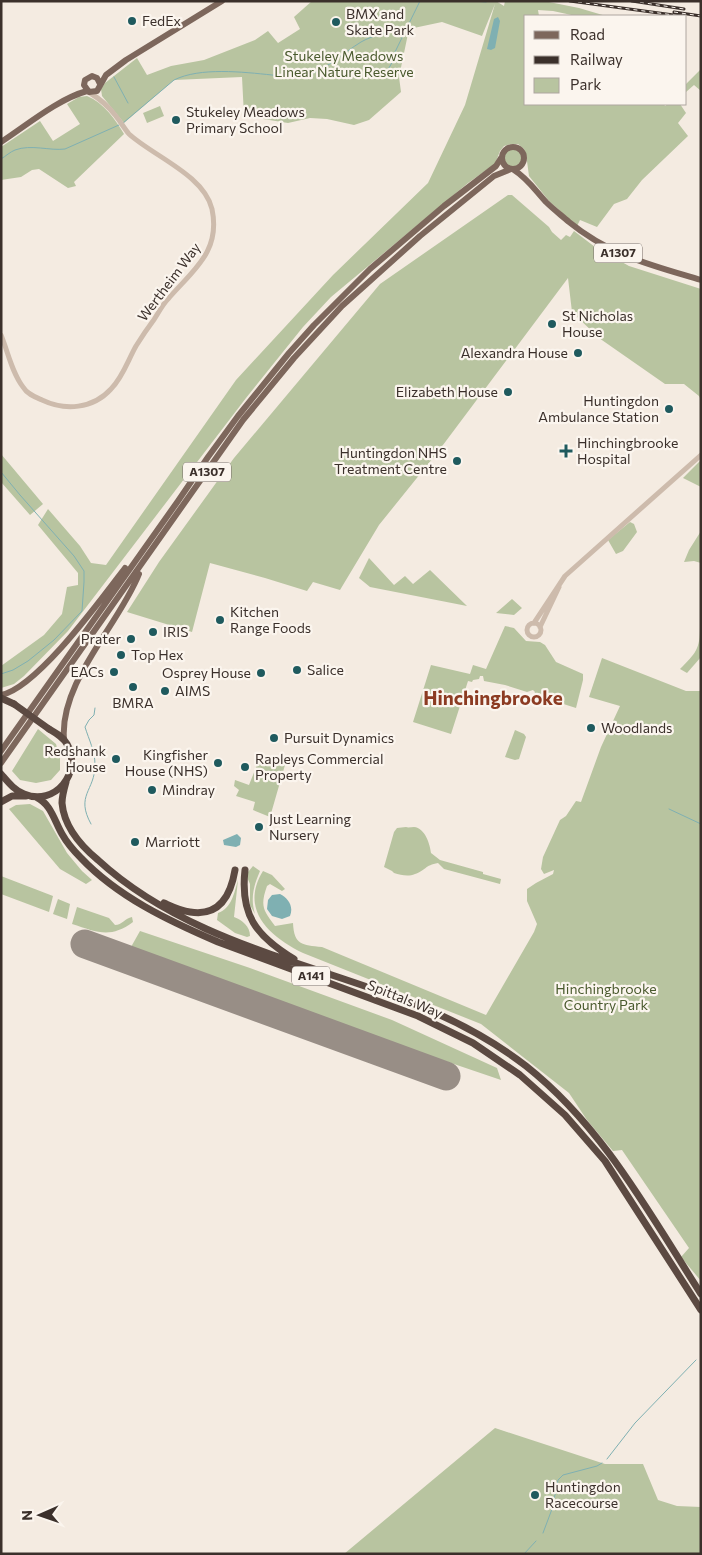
<svg xmlns="http://www.w3.org/2000/svg" width="702" height="1555" font-family="Commissioner,sans-serif">
	<style>
		.green { fill: #b8c4a0 }
		.water { fill: #7fb0b2 }
		.lines { fill: none; stroke-linecap: round; stroke-linejoin: round }
		.stream { stroke: #7fb0b2; stroke-width: 1 }
		.runway { stroke: #988e86; stroke-width: 29 }
		.minor { stroke: #cdbbac; stroke-width: 5 }
		.major { stroke: #7d675c; stroke-width: 6 }
		.highway { stroke: #5c4a42; stroke-width: 7 }
		.rail-casing { stroke: #3b302b; stroke-width: 3 }
		.rail { stroke: #fbf5ee; stroke-width: 1; stroke-dasharray: 4; stroke-linecap: butt }
		.highway-bridge { stroke: #5c4a42; stroke-width: 7 }
		.poi-dot { fill: #1f5a5e; stroke: #fbf5ee; stroke-width: 2 }
		.labels { text-anchor: middle; stroke-width: 4.5; stroke-linejoin: round; paint-order: stroke }
		.shield { fill: #fbf5ee; stroke: #756b66; stroke-width: 1 }
		.shield-label { font-size: 12px; font-weight: bold; fill: #3b302b }
		.poi-label { font-size: 14px; fill: #3b302b; stroke: #fbf5ee; text-anchor: start }
		.park-label { font-size: 14px; fill: #4a5a2e; stroke: #fbf5ee }
		.street-label { font-size: 14px; fill: #3b302b; stroke: #fbf5ee }
		.district-label { font-size: 19px; font-weight: bold; fill: #8c3b22; stroke: #fbf5ee }
	</style>
	<rect width="100%" height="100%" fill="#f4ebe1"/>
	<path class="green" d="M312,1h184l8,5 1,-5h39l35,7 27,8h-30l-23,-5 -15,-1 1,6h-13v88h138l1,2 3,-2h12l6,9 -8,10 10,13 -46,44 -15,19 -13,5 -17,23 -17,-7 -3,6 -28,-25 -20,-25 -3,-22 -2,-5 -6,-5h-7l-7,2 -4,5 -5,13 -27,19 -137,114 -28,30 -57,71 -178,233 -44,45 -10,8 -13,4v-22l43,-31 18,-21 5,-27 11,-2v-12l-40,-48 10,-16 32,37 11,17 15,2 130,-185 97,-105 95,-92 37,-78 30,-101 -13,32 -40,-14 -33,7 -10,48 2,15 -32,28 -15,5 -27,-6 -17,-1 -22,5 -44,-7 -2,-39 -68,3 -50,43 -22,-27 -1,-7 4,-6 32,-25 10,17 24,-9 33,-6 51,-20 13,-9 10,12 22,-14 -6,-12z
		M701,69v22l-7,-6 -8,7v-8z
		M87,96c17,7 28,23 37,38l-50,48 2,4 -8,2 -29,-19 -7,1 -11,7 -20,3v-33l39,-26 13,20 27,-17 -13,-20 12,-7z
		M160,106l4,10 -17,7 -4,-10z
		M504 158a9 9 0 1 1 18 0a9 9 0 1 1-18 0Z
		M508,195h4l37,32 3,5 9,8 5,-5 4,2 4,-6 21,16 34,19 72,23v111l-2,-4 -15,-12h-19l-66,-46 -27,-26 -4,-34 -131,175 -58,72 -39,65 -27,-8 -6,9 -42,-13 -55,-15 -18,69 -65,-20 32,-50 75,-104 146,-174z
		M1,454l42,50 -13,11 -29,-33z
		M701,460v27l-18,-9z
		M630,522l4,2 3,8 -14,19 -7,3 -8,-14z
		M701,531c0,11 0,21 0,32l-7,-2 -10,1 5,-12z
		M369,558l25,27 11,-9 8,8 17,-14 37,36 -97,-19 -11,-9z
		M512,599l10,9 -8,7 -18,-2z
		M505,626l9,2 12,13 14,1 5,3 11,17 27,12v6l-7,28 -22,-7 -3,-4 -3,-1 -2,4 -12,-5 1,-3 -2,-2 -6,2 -22,-7 -21,-4 -1,-5h-3l-1,3 -6,1 -1,2 -4,-1 -17,53 -38,-12 18,-57 39,9 3,-9 13,4z
		M700,627l1,30 -14,16 -7,-4c16,-16 20,-20 20,-42z
		M602,658l84,33h15v590l-20,-24 8,-9 -67,-98 -9,1 -26,-31 -18,-27 -88,-69 -178,-71c-33,-16 -64,-43 -40,-82l9,4 13,14 -3,2 -12,-7 -3,2c-7,20 -4,24 8,40l18,-3c1,22 9,22 29,24l164,68 48,-83 3,-8 -10,-23v-12l9,-6 17,-9 1,-4 -10,4 -3,-5 2,-12 17,-37 6,-4 10,-15 5,1 20,-55 19,-41 -31,-9z
		M38,729l18,15 4,14v12l-9,10 -15,3 -16,-3 -8,-9z
		M515,730l9,4 2,3 -7,22 -4,1 -10,-3z
		M259,760l26,5 -15,52 -17,-7 2,-8 -19,-6 3,-6 -5,-4 1,-6 14,5z
		M30,804l13,7 24,42 15,18 10,9 -6,4 -26,-15 -51,-60 7,-4z
		M406,827c2,1 5,0 8,0 11,1 16,17 17,26l9,7 43,12v2l18,5 -1,5 -56,-15 -6,-6c-13,2 -13,8 -23,11 -7,3 -14,1 -21,-1l-2,-2 -8,-4 10,-35 3,-4z
		M253,866l7,5c-6,14 -10,27 -5,43l-5,-9v-21l-3,-7 1,-5z
		M1,876l52,20 -4,16 -48,-18z
		M238,880l-4,37c8,3 16,9 16,19l-3,1 -12,-4 -18,-13 1,-7c14,-5 16,-20 20,-33z
		M58,899l12,5 -3,15 -14,-5z
		M77,907l32,11 6,7c7,0 10,-7 17,-8l1,5c-23,17 -36,10 -61,2z
		M140,931l110,37 142,52 105,48 4,12 -262,-89 -108,-44z
		M495,1428l110,36h38l15,36 19,6 24,1v47h-357z"/>
	<path class="water" d="M498,17l2,4 -5,27 -4,2 -4,-1 7,-30z
		M237,834l4,4 -1,7 -4,2 -12,-2 -1,-5z
		M280,894c8,4 14,12 10,22l-8,3 -10,-3 -5,-7 1,-9 4,-5z"/>
	<g class="lines">
		<path class="stream" d="M474,1l12,1
			M385,75l9,-16 1,-7 25,-51
			M114,77l14,26
			M123,123l51,-43c26,-13 69,-8 98,-5 10,1 24,4 34,1 21,-7 37,-23 55,-34 12,-7 31,-11 44,-12
			M1,159c5,-3 9,-7 14,-9 16,-6 35,1 50,-1l54,-24
			M1,472l19,23 54,61 10,15v11l-2,29 -28,29 -26,21 -15,9 -12,4
			M669,809l32,15
			M91,824c-16,-29 4,-33 4,-59 0,-14 -6,-25 -10,-38l4,-7 5,-5 1,-7
			M607,1459l28,-36 61,-63
			M543,1533l9,-24 6,-29 5,-5 34,-9 5,-3
			M524,1554l12,-13"/>
		<path class="runway" d="M85,944l361,132"/>
		<path class="minor" d="M1,335c7,17 11,38 22,52 4,7 12,10 19,13 23,11 51,9 69,-11 12,-12 17,-29 25,-43 5,-8 11,-17 17,-25 5,-7 9,-16 15,-22 25,-29 53,-47 44,-90 -8,-34 -59,-53 -83,-75 -5,-6 -9,-13 -14,-19 -7,-9 -15,-16 -25,-22
			M534,623l31,-47 136,-121
			M527 630a7 7 0 1 1 14 0a7 7 0 1 1-14 0Z
			M540,627l19,-40"/>
		<path class="major" d="M100,84l-3,-6 -5,-2 -7,4 -1,5 5,7 8,-1 9,-16 20,-15 96,-59
			M1,142c26,-17 57,-43 86,-51
			M502 158a11 11 0 1 1 22 0a11 11 0 1 1-22 0Z
			M514,170c13,8 21,20 32,32 7,7 15,13 23,20 42,34 82,43 132,58
			M1,695c36,-7 101,-97 124,-127
			M64,740c-5,-58 55,-115 75,-166
			M1,751l177,-250 30,-44 30,-41 51,-63 25,-28 56,-56 74,-63 52,-40 5,-8
			M1,763l242,-343 51,-62 48,-52 78,-70 74,-60 17,-7"/>
		<path class="highway" d="M1,698l13,6
			M1,774c7,8 13,16 23,20 31,13 59,-22 43,-50 -4,-7 -11,-11 -18,-15
			M66,782c-2,7 -4,14 -4,21 2,23 19,43 36,57 89,82 215,103 324,147 36,15 73,35 104,59 77,61 123,147 175,228
			M36,797c15,7 18,23 26,37 5,9 12,17 19,24 37,39 88,63 137,84l200,74 55,27 47,32 45,40 40,46 96,149
			M1,802l11,-6h14
			M245,870c-5,45 11,66 49,89
			M164,903c9,4 17,8 26,9 30,5 41,-18 45,-42"/>
		<g class="rail-casing">
			<path id="rail" d="M570,1l111,15
				M632,1l52,8
				M674,12l27,4"/>
		</g>
		<use href="#rail" class="rail"/>
		<path class="highway-bridge" d="M14,704l35,25"/>
	</g>
	<g class="poi-dot">
		<circle cx="132" cy="21" r="5"/>
		<circle cx="336" cy="22" r="5"/>
		<circle cx="176" cy="120" r="5"/>
		<circle cx="552" cy="324" r="5"/>
		<circle cx="578" cy="353" r="5"/>
		<circle cx="508" cy="392" r="5"/>
		<circle cx="669" cy="409" r="5"/>
		<path d="M563.5 443.5h5v5h5v5h-5v5h-5v-5h-5v-5h5z"/>
		<circle cx="457" cy="461" r="5"/>
		<circle cx="220" cy="620" r="5"/>
		<circle cx="153" cy="632" r="5"/>
		<circle cx="131" cy="639" r="5"/>
		<circle cx="121" cy="655" r="5"/>
		<circle cx="297" cy="670" r="5"/>
		<circle cx="114" cy="672" r="5"/>
		<circle cx="261" cy="673" r="5"/>
		<circle cx="133" cy="687" r="5"/>
		<circle cx="165" cy="691" r="5"/>
		<circle cx="591" cy="728" r="5"/>
		<circle cx="274" cy="738" r="5"/>
		<circle cx="116" cy="759" r="5"/>
		<circle cx="218" cy="763" r="5"/>
		<circle cx="245" cy="767" r="5"/>
		<circle cx="152" cy="790" r="5"/>
		<circle cx="259" cy="827" r="5"/>
		<circle cx="135" cy="842" r="5"/>
		<circle cx="535" cy="1495" r="5"/>
	</g>
	<g class="labels">
		<g class="shield">
			<rect x="594" y="243.5" width="48" height="19" rx="4"/>
			<rect x="183" y="462.5" width="48" height="19" rx="4"/>
			<rect x="292" y="966.5" width="38" height="19" rx="4"/>
		</g>
		<g class="shield-label">
			<text x="618" y="257">A1307</text>
			<text x="207" y="476">A1307</text>
			<text x="311" y="980">A141</text>
		</g>
		<g class="poi-label">
			<text x="346" y="19">BMX and<tspan x="346" dy="16">Skate Park</tspan></text>
			<text x="142" y="26">FedEx</text>
			<text x="186" y="117">Stukeley Meadows<tspan x="186" dy="16">Primary School</tspan></text>
			<text x="562" y="321">St Nicholas<tspan x="562" dy="16">House</tspan></text>
			<text x="568" y="358" text-anchor="end">Alexandra House</text>
			<text x="498" y="397" text-anchor="end">Elizabeth House</text>
			<text x="659" y="406" text-anchor="end">Huntingdon<tspan x="659" dy="16">Ambulance Station</tspan></text>
			<text x="577" y="448">Hinchingbrooke<tspan x="577" dy="16">Hospital</tspan></text>
			<text x="447" y="458" text-anchor="end">Huntingdon NHS<tspan x="447" dy="16">Treatment Centre</tspan></text>
			<text x="230" y="617">Kitchen<tspan x="230" dy="16">Range Foods</tspan></text>
			<text x="163" y="637">IRIS</text>
			<text x="121" y="644" text-anchor="end">Prater</text>
			<text x="131" y="660">Top Hex</text>
			<text x="307" y="675">Salice</text>
			<text x="104" y="677" text-anchor="end">EACs</text>
			<text x="251" y="678" text-anchor="end">Osprey House</text>
			<text x="175" y="696">AIMS</text>
			<text x="133" y="708" text-anchor="middle">BMRA</text>
			<text x="601" y="733">Woodlands</text>
			<text x="284" y="743">Pursuit Dynamics</text>
			<text x="106" y="756" text-anchor="end">Redshank<tspan x="106" dy="16">House</tspan></text>
			<text x="208" y="760" text-anchor="end">Kingfisher<tspan x="208" dy="16">House (NHS)</tspan></text>
			<text x="255" y="764">Rapleys Commercial<tspan x="255" dy="16">Property</tspan></text>
			<text x="162" y="795">Mindray</text>
			<text x="269" y="824">Just Learning<tspan x="269" dy="16">Nursery</tspan></text>
			<text x="145" y="847">Marriott</text>
			<text x="545" y="1492">Huntingdon<tspan x="545" dy="16">Racecourse</tspan></text>
		</g>
		<g class="park-label">
			<text x="344" y="61">Stukeley Meadows<tspan x="344" dy="16">Linear Nature Reserve</tspan></text>
			<text x="606" y="994">Hinchingbrooke<tspan x="606" dy="16">Country Park</tspan></text>
		</g>
		<g class="street-label">
			<text transform="translate(169 282) rotate(-53)" y="5">Wertheim Way</text>
			<text transform="translate(405 999) rotate(22)" y="5">Spittals Way</text>
		</g>
		<g class="district-label">
			<text x="493" y="705">Hinchingbrooke</text>
		</g>
	</g>
	<rect width="702" height="1555" fill="none" stroke="#3b302b" stroke-width="5"/>
	<rect x="524" y="15" width="162" height="90" fill="#fbf5ee" stroke="#aea6a0"/>
	<rect x="534" y="31" width="25" height="8" fill="#7d675c" stroke="#aea6a0"/>
	<text x="570" y="40" font-size="15" fill="#3b302b">Road</text>
	<rect x="534" y="56" width="25" height="8" fill="#3b302b" stroke="#aea6a0"/>
	<text x="570" y="65" font-size="15" fill="#3b302b">Railway</text>
	<rect x="534" y="78" width="25" height="15" fill="#b8c4a0" stroke="#aea6a0"/>
	<text x="570" y="90" font-size="15" fill="#3b302b">Park</text>
	<g transform="translate(40 1515) rotate(268)" stroke="#fbf5ee" stroke-width="4" paint-order="stroke">
	<path d="M0-4L9 19L0 12L-9 19Z" fill="#3b302b"/>
	<text y="-8" font-size="14" font-weight="bold" text-anchor="middle" fill="#3b302b">N</text>
	</g>
</svg>
